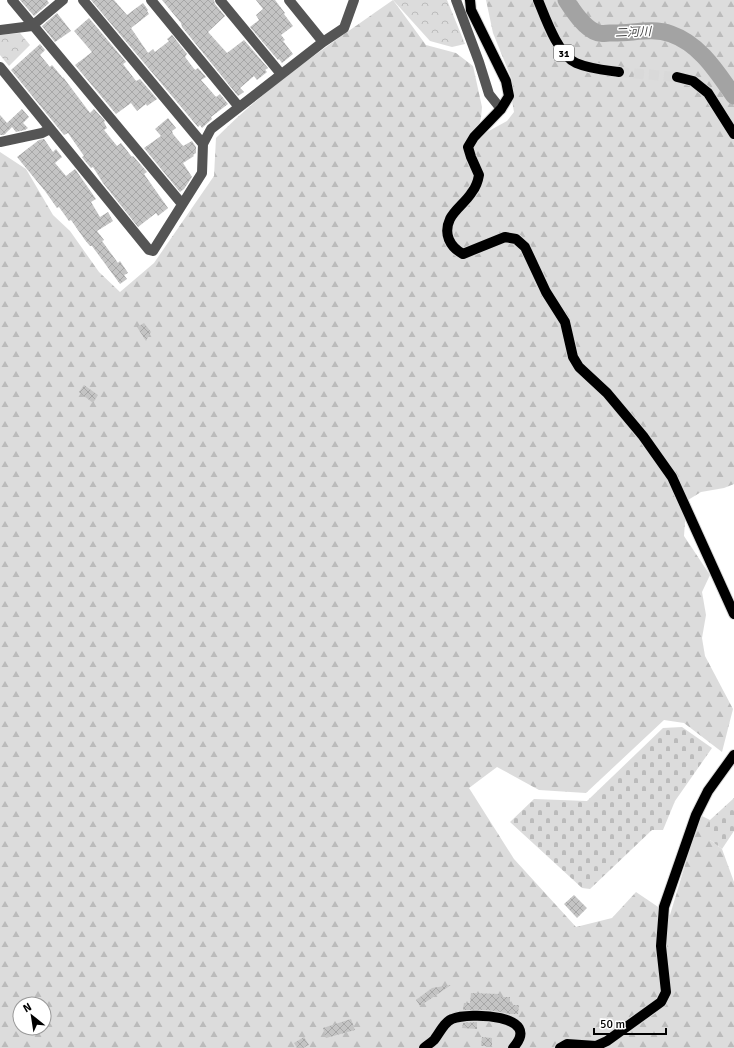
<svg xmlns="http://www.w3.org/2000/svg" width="734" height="1048" font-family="Signika,'Noto Sans JP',sans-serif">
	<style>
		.forest { fill: url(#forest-firs); fill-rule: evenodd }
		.cemetery { fill: url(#cemetery-stones) }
		.park { fill: url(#park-crowns) }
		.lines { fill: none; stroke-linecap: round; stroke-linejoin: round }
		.river { stroke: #a3a3a3; stroke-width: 17 }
		.building { fill: url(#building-cross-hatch) }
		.major-tunnel { stroke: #d9d9d9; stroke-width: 10; stroke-dasharray: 10 5; stroke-linecap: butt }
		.major-casing { stroke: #dbdbdb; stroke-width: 12 }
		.minor { stroke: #555; stroke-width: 10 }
		.major { stroke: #000; stroke-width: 10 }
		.labels { text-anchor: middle; stroke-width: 3; stroke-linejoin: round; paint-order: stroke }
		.shield { fill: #fff; stroke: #4c4c4c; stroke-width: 1 }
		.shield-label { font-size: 10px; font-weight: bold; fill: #000 }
		.water-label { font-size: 12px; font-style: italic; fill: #444; stroke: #fff }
	</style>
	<defs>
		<pattern id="forest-firs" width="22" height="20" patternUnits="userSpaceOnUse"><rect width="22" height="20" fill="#dcdcdc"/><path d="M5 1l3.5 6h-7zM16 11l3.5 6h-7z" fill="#bbb"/></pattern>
		<pattern id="cemetery-stones" width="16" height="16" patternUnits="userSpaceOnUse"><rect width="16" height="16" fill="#dcdcdc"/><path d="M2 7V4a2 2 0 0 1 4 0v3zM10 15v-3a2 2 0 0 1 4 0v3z" fill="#bbb"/></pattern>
		<pattern id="park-crowns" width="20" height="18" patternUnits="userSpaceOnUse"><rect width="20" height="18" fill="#dcdcdc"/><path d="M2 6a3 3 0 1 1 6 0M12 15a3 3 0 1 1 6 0" fill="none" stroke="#bbb"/></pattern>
		<pattern id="building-cross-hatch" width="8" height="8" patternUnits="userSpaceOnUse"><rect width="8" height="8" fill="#c4c4c4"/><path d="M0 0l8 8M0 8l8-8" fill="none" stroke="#a7a7a7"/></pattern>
	</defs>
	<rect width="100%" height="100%" fill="#fff"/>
	<path class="forest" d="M393,0l33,45 30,8 17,13 9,41 -1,11 -4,13 10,1 20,-11 7,-9 -2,-12v-20l-19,-47 -7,-33h248v484l-10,4 -23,4 -13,8 -2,7 -2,29 26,39 -8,17 4,23 -4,23 3,18 28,53 -11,43 -38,-29 -20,-3 -78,73 -47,-3 -42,-23 -28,21 45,71 62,68 36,-9 24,-26 34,23 30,-100 10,5v20l12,9 12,33v166h-734v-896l26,17 27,46 17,16 29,41 21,20 34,-29 60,-87 2,-38c53,-54 116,-95 177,-138zM20,1004h24v24h-24z"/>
	<path class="cemetery" d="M682,727l30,21 -37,53 -12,29h-11l-62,59 -8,-1 -72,-66 24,-23 53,2 76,-73z
		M734,798v33l-12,18 -12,-9v-20z"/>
	<path class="park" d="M393,0h54l18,44 -13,3 -22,-6z
		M20,33l10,12 -21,21 -9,-11v-20z"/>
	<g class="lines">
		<path class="river" d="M566,0c7,11 19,29 32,33 3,1 9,0 12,0 21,1 41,-6 61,1 29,10 46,38 63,62"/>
	</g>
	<path class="building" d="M20,0h27l2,3 -15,13z
		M91,0h23l13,15 16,-12 5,7 -1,1 2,3 -18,14 17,25 5,-4 2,3 14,-11 -2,-2 5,-4 15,19 -2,3 10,13 3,-2 8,9 -5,3 15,17 4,-3 8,10 -17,13 1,2 -10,9 -2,-3 -2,2z
		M162,0h52l1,4 10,12 -17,16 19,21 17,-13 24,28 -3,2 2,2 -10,8 -3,-4 -14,12 4,4 -6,4 -56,-69 -1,-4z
		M256,0h19l10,13 -1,1 9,12 -12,9 4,5 -2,1 10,13 -11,9 -3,-4 -1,1 -28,-33 9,-7 -3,-5 7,-6z
		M57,13l14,18 -16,11 -13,-16z
		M89,18l37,44 -3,2 13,17 4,-2 17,20 -10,7 -1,-2 -9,7 -6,-8 -15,11 -41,-49 17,-13 -18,-21z
		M40,44l5,6 -5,5 10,12 2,-2 11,13v-1l27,36 4,-4 11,12 -1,1 3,6 -3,2 13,16 4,-3 11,14 1,-1 14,16 -3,2 24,34 -10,8 -2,-3 -18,14 -35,-44 -10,-16 -2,1 -6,-7 -3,-4 2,-1 -16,-23 -4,2 -53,-65z
		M22,109l7,8 -6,6 5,5 -3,2 -9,2 -4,-5 -8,8h-4v-20l7,8z
		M168,118l8,10 -4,3 1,3 10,12 9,-5 4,6v6l-3,2 1,1 -11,7 9,14 -8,12 -4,3 -36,-44 17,-12 -6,-7z
		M44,139l9,13 3,-3 6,8 -7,6 11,13 9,-7 21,30 -5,3 9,15 8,-5 5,9 -16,10 7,9 -2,1 16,22 2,-2 8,12 -4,2 3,4 -7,5 -28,-38h-2l-5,-6 -14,-20 -2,1 -10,-14 -2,1 -12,-17 -28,-34 22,-17z
		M144,323l7,9 -5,9 -9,-14z
		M84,385l14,10 -5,8 -14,-11z
		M574,895l13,13 -10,10 -13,-14z
		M451,985l-31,21 -4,-6 16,-12z
		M471,993l28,1v3h11v8h9l-1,9h-10l-21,-4h-24l1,-7h6z
		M351,1019l4,11 -29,8 -3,-10z
		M477,1022v7l-15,-1 1,-5z
		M304,1037l5,8 -6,3h-6l-3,-5z
		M482,1037l10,1v8h-11z"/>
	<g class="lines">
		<path class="major-tunnel" d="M619,72l58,5"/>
		<g class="major-casing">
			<path id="major" d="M470,0l1,10 35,71 3,15 -8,13 -27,28 -6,10 3,10 8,18c-1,6 -3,12 -7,17 -6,10 -17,17 -22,27 -7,15 0,28 13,35l42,-17 11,2 9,8 21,45 19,30 8,35 6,10 28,26 36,43 29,41 62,137
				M538,0c7,17 20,55 38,63 14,6 28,7 43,9
				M677,77l16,4 15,12 26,41
				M424,1048c3,-3 7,-5 10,-8 5,-6 10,-18 18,-21 17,-7 92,-5 61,29
				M560,1048l7,-4 29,2 11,-5 54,-39 5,-10 -5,-46 3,-39 32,-92 12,-24 26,-36"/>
		</g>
		<path class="minor" d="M12,0l170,204
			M151,0l88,107
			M220,0l61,74
			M289,0l34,42
			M456,0l23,62 10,32 12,15
			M0,30l32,-4 31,-26
			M0,67l149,183 4,1 49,-78 1,-29 -120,-144
			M0,142l42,-9 8,-4
			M203,144l8,-15 112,-87 21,-14 10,-28"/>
		<use href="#major" class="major"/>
	</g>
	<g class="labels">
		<rect class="shield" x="554" y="45" width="20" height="16" rx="3"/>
		<g class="shield-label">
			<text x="564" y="57">31</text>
		</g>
		<g class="water-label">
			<text transform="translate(633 32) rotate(-2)" y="4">二河川</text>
		</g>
	</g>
	<g transform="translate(32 1016) rotate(330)"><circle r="19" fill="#ffffff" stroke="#999999"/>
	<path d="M0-3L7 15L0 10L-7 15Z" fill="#000000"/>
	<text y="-6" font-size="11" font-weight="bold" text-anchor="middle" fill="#000000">N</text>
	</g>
	<path d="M594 1028v6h72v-6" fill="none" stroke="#000000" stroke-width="2"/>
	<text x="600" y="1028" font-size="12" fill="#000000" stroke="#ffffff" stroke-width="3" paint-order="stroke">50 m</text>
</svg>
